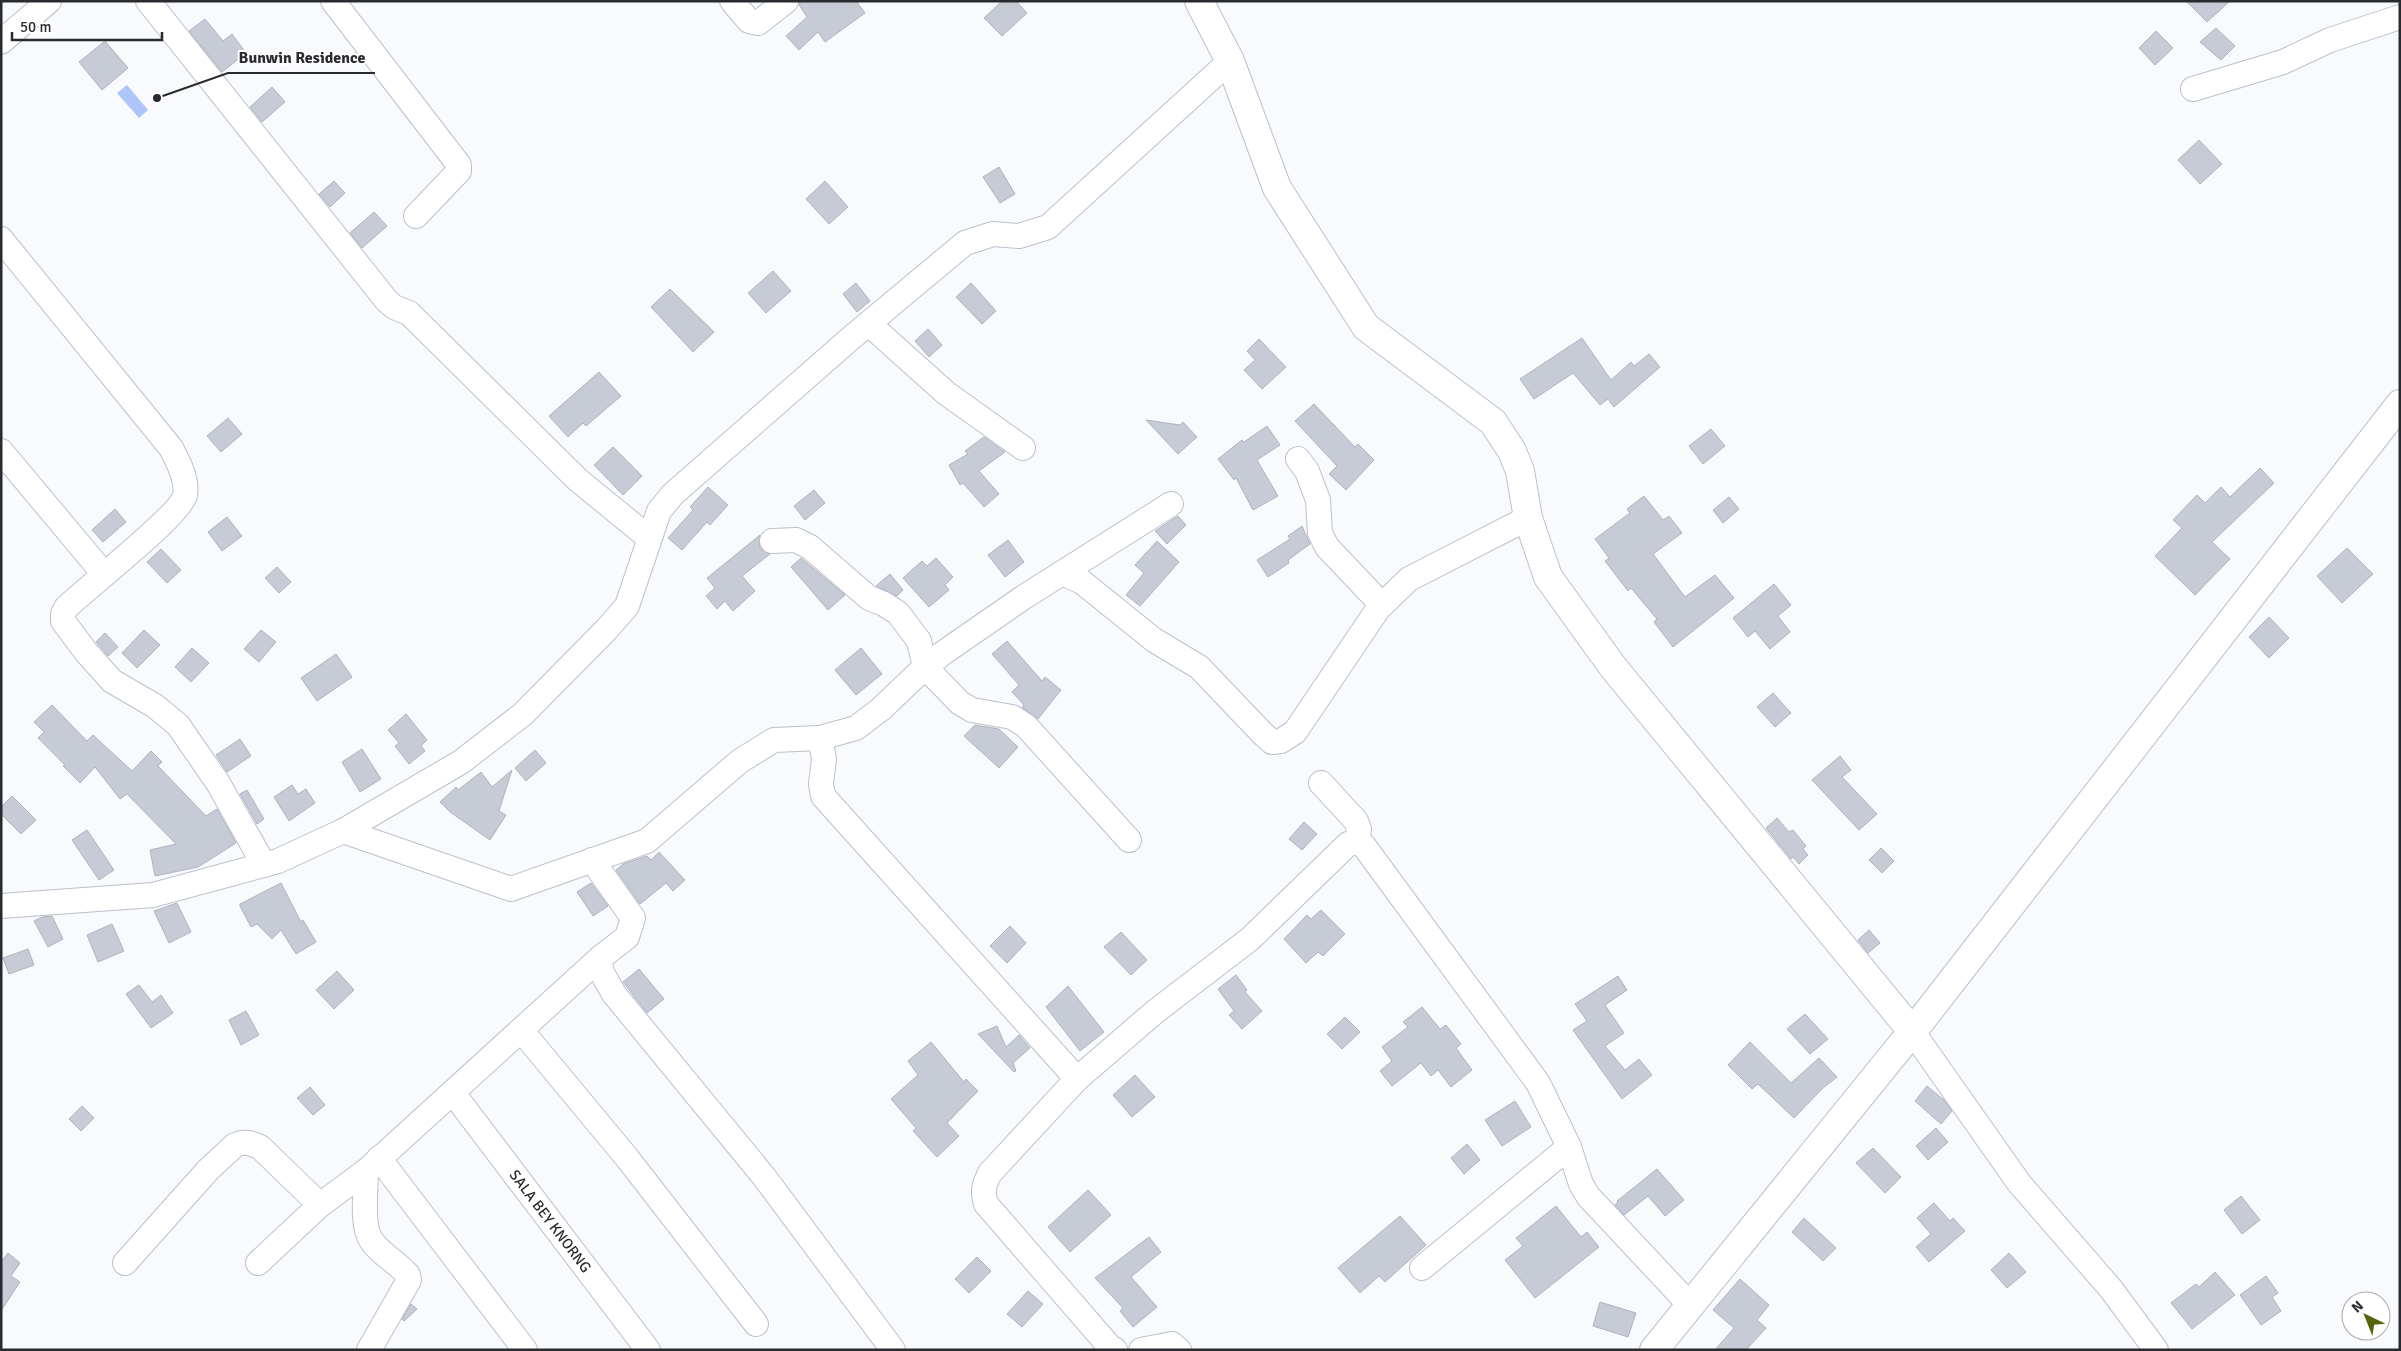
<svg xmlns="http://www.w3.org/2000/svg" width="2401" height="1351" font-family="Signika,sans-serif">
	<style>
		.water { fill: #afc4fb }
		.building { fill: #c6cbd6; stroke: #afb3bf }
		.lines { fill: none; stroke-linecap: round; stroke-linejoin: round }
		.street-casing { stroke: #bbc0cb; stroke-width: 26 }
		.secondary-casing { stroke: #bbc0cb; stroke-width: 30 }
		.street { stroke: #fff; stroke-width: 24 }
		.secondary { stroke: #fff; stroke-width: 28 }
		.labels { text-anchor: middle; stroke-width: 4; stroke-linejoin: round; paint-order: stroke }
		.street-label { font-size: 15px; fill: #2a2b30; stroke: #fff }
		.leader { fill: none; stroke: #2a2b30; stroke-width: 2 }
		.callout-dot { fill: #2a2b30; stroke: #fff; stroke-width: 2 }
		.callout-label { font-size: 16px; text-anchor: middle; font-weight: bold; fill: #2a2b30; stroke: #fff; stroke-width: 4; stroke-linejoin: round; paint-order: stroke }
	</style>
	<rect width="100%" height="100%" fill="#f8fafe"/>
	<path class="water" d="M127,85l21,25 -9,8 -22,-25z"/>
	<path class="building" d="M799,1h57l9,12 -40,29 -7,-10 -19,18 -13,-14 21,-19 -8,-12z
		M1002,1h14l11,12 -25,23 -18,-18z
		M2186,1h44l-23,21z
		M205,19l18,22 9,-7 14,19 -24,19 -33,-41z
		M2216,28l19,18 -14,14 -21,-18z
		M2156,31l17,17 -18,17 -16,-17z
		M105,41l23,27 -26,22 -23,-28z
		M272,87l13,15 -23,20 -12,-15z
		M2199,140l23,24 -22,20 -22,-24z
		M999,167l16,27 -15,9 -17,-26z
		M334,181l11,12 -15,14 -11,-13z
		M825,181l23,26 -19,17 -23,-25z
		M374,212l13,14 -25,22 -12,-15z
		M773,271l18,20 -25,22 -18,-20z
		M856,283l14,18 -13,11 -14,-18z
		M971,283l25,28 -14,13 -26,-27z
		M670,289l44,43 -21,20 -42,-45z
		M928,329l14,16 -13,12 -14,-16z
		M1582,338l29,42 20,-18 3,4 15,-12 11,13 -46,40 -6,-8 -8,6 -27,-32 -39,26 -14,-20z
		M1259,339l27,28 -24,22 -18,-19 11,-10 -8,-9z
		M599,372l22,24 -35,30 -3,-3 -15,14 -19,-21z
		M1314,404l41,43 3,-3 16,16 -28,30 -17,-16 8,-8 -42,-45z
		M228,418l14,16 -21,18 -14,-16z
		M1146,420l34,5 3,-3 14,15 -19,17z
		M1267,426l13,19 -23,15 21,36 -25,14 -17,-32 -2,2 -16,-21 24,-19 2,2z
		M1711,429l14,17 -22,18 -14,-18z
		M984,437l21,15 -26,19 20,23 -15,13 -21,-24 -3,2 -11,-20 19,-11 -3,-3z
		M613,447l29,29 -19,19 -29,-30z
		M2260,468l14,15 -62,59 18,17 -35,36 -40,-39 27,-28 -9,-8 24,-25 8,8 16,-16 9,10z
		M708,487l20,18 -18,20 -3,-3 -25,28 -14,-12 25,-28 -3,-3z
		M814,490l11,13 -20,17 -11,-14z
		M1644,496l19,24 6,-4 13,17 -29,21 32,43 30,-22 19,23 -61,49 -19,-25 3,-3 -26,-31 -3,3 -23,-30 4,-3 -14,-19 35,-26 -3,-4z
		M1729,497l10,12 -16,14 -10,-13z
		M115,509l11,13 -23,20 -11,-12z
		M1178,516l8,9 -19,19 -12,-13z
		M227,517l15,19 -20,15 -14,-19z
		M1302,526l8,18 -22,16 1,3 -21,14 -11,-17 33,-21 -2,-3z
		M760,535v13l10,6 -28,22 13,15 -22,20 -8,-10 -8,8 -11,-13 9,-8 -8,-10z
		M1008,540l16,22 -19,15 -17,-22z
		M1157,541l22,21 -39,44 -14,-11 18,-22 -9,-8z
		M2347,548l26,26 -31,29 -25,-27z
		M161,549l20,21 -14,13 -20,-21z
		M801,558l44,37 -17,15 -37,-43z
		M936,558l17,19 -8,8 4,5 -20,17 -26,-29 19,-17 5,5z
		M277,567l14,15 -12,11 -14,-15z
		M890,574l13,16 -6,6 -21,-10z
		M1774,584l17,21 -13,11 12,16 -20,17 -15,-18 -7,6 -15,-19z
		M2269,617l20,21 -20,20 -20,-21z
		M144,630l16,15 -23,23 -15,-15z
		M261,630l15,12 -17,20 -15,-13z
		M105,633l13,14 -10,9 -12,-14z
		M1007,641l35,40 3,-4 16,13 -23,29 -16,-12 2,-2 -12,-13 7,-7 -27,-31z
		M192,648l17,15 -18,19 -16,-15z
		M861,648l21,26 -26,21 -21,-25z
		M336,654l16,23 -35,24 -16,-23z
		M1773,693l18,20 -16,14 -18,-20z
		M52,705l35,36 6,-6 39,36 19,-20 11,11 -4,4 48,50 11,-7 19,34 -38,24 -43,9 -5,-26 26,-6 -49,-50 -7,5 -25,-32 -15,16 -17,-17 2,-1 -27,-27 6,-6 -10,-10z
		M406,714l21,26 -6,6 4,5 -16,13 -14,-18 4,-3 -11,-13z
		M975,725l24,4 19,18 -19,21 -35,-32z
		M240,739l11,17 -24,16 -11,-17z
		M362,749l19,30 -21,13 -18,-30z
		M535,750l11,13 -20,18 -11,-13z
		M1840,756l11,14 -9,7 35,37 -18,16 -47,-50z
		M512,770l-13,41 7,4 -16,25 -40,-28 -10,-10 16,-15 2,3 23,-18 11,15z
		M292,785l6,9 8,-5 9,14 -26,18 -15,-24z
		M247,790l17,29 -7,5 -17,-30z
		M12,796l24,24 -15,14 -20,-20v-7z
		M1777,818l12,14 4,-2 13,16 -3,3 5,6 -9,9 -6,-7 -2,2 -25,-31z
		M1304,822l13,12 -15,16 -13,-11z
		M87,830l27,40 -15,10 -27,-40z
		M1881,848l13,13 -12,12 -13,-13z
		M659,852l26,28 -12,11 -7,-8 -26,21 -24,-34 7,-6 24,-8 4,4z
		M281,883l20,39 2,-2 13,22 -20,12 -15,-24 -9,9 -15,-15 -6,3 -11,-21v-2z
		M591,883l17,23 -15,10 -16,-24z
		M177,903l14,29 -22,11 -15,-32z
		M1321,910l24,24 -22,22 -5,-4 -12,11 -22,-24 23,-24 4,4z
		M52,916l11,23 -15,8 -14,-26 8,-4z
		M112,924l12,27 -26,11 -11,-27z
		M1010,926l16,17 -19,20 -17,-17z
		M1869,930l11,13 -12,10 -10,-13z
		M1121,932l26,28 -16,15 -27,-28z
		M28,949l6,16 -25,9 -6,-16z
		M639,969l25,30 -17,14 -24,-31z
		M337,971l17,19 -20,19 -18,-19z
		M1236,975l11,15 -2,2 17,19 -20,18 -13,-14 5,-4 -16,-22z
		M1618,976l9,14 -22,15 19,28 -19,13 20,24 14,-11 13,16 -30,24 -49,-69 14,-9 -12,-17z
		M139,985l13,17 9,-7 12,18 -22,15 -25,-34z
		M1068,986l36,46 -24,19 -34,-44z
		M1422,1007l18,22 6,-4 15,19 -5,4 16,22 -21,17 -13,-17 -7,6 -10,-13 -29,23 -12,-15 12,-10 -10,-14 26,-20 -5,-5z
		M246,1011l13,24 -18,10 -12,-25z
		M1805,1014l23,25 -18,15 -23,-25z
		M1345,1017l15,15 -18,17 -15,-15z
		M997,1026l9,21 13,-12 11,13 -17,15 3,8 -2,1 -36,-38z
		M931,1042l33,40 2,-3 12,12 -31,32 12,13 -22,21 -24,-26 3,-3 -25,-29 27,-24 -10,-14z
		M1750,1042l41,41 28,-25 18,19 -14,11 -29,30 -36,-34 -6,5 -24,-24z
		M1135,1075l20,22 -23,20 -19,-22z
		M1927,1086l17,14 8,11 -11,13 -26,-23z
		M310,1087l15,18 -12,10 -16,-17z
		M1515,1101l16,26 -29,19 -17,-26z
		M82,1106l12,12 -13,13 -12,-12z
		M1936,1128l12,14 -20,18 -12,-14z
		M1467,1144l13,16 -16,14 -13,-16z
		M1873,1148l28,29 -16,16 -29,-30z
		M1657,1169l27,31 -19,16 -17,-20 -24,19 -9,-10 3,-3 -1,-1z
		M1088,1190l23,25 -41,37 -22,-25z
		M2241,1196l19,24 -18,14 -18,-24z
		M1934,1203l16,18 3,-3 12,13 -36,31 -13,-15 15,-13 -14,-16z
		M1556,1206l25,31 6,-5 12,15 -64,51 -30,-38 18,-14 -7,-8z
		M1400,1216l26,29 -41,37 -6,-6 -19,17 -22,-25z
		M1804,1218l32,30 -13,13 -31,-29z
		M1149,1237l12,15 -30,25 26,30 -24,20 -13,-16 3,-3 -28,-30z
		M8,1253l12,10 -9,13 9,6 -19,29v-49z
		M2009,1253l17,19 -19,16 -16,-18z
		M977,1257l14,14 -22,22 -14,-14z
		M2215,1272l20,23 -43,34 -21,-26 25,-19 3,3z
		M2266,1276l12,17 -6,4 9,14 -20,14 -21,-30z
		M1740,1279l29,26 -12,15 9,8 -20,22h-31l19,-22 -21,-18z
		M1028,1291l15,13 -21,23 -15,-13z
		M1600,1302l36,11 -8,24 -35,-11z
		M411,1304l6,5 -13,12 -2,-2z"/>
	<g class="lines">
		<g class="street-casing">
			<g id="street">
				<path d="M148,1l239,300 7,6 15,6 169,167 71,58"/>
				<path d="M333,1l126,164v6l-43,45"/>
				<path d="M732,1l17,20 9,2 28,-22"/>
				<path d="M1,42l48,-41"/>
				<path d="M2193,89l90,-27 47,-22 70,-23"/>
				<path d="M1,239l170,209c7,13 17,32 14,47 -4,20 -99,93 -119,113l-3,6v7l23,31 26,29 43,25 23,19 40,58 46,82"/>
				<path d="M869,324l77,69 77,55"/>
				<path d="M1,451l103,123"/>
				<path d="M1298,459l9,12 11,29 2,33 7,14 55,58"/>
				<path d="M772,541l24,-1 14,7 59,51 15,6 14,9 21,28 6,26 35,36 12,7 40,7 14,9 103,114"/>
				<path d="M1062,573l20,9 72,58 45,27 64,67 9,8 9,-1 14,-9 83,-123 31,-30 119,-61"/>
				<path d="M820,738l4,21 -3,25 2,12 254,283"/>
				<path d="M1321,783l35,38 3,8 -2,13"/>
				<path d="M343,831l168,58 136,-48 93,-80 34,-21 46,-2 36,-10 25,-19 44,-42 18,-14 81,-56 147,-93"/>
				<path d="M1,906l152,-11 125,-34 65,-30 118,-69 62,-48 83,-84 21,-24 32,-95 14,-17 178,-156 114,-95 28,-9 26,2 29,-9 182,-166"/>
				<path d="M600,958l1,13 13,23 151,184 128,172"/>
				<path d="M521,1030l107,129 128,165"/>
				<path d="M1912,1031l107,152 92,106 45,61"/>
				<path id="s1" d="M453,1093l195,257"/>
				<path d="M379,1158l146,192"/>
				<path d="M366,1171c0,18 -5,54 5,69 9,14 26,22 37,35l1,5 -40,70"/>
				<path d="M125,1263l83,-93 27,-25c10,-4 16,-2 25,2l60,58 46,-34 234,-213 27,-21 6,-19 -41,-58"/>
				<path d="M258,1263l62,-58"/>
				<path d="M1422,1268l147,-121"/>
				<path d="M1115,1350l-5,-3 -124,-143c-4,-12 -2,-20 4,-31l87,-94 79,-68 94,-72 98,-95 9,-2 7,4 174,237 31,64 12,37 7,12 102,109"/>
				<path d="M1141,1350l31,-6 7,6"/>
			</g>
		</g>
		<g class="secondary-casing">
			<path id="secondary" d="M1199,1l31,60 47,127 89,139 127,95 19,29 8,20 8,47 20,59 65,90 299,364
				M1654,1350l266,-328 480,-618"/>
		</g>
		<use href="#street" class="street"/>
		<use href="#secondary" class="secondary"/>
	</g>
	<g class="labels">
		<g class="street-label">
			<text dy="5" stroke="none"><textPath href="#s1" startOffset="161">SALA BEY KNORNG</textPath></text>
		</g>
	</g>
	<path class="leader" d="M157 98L228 73H375"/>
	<circle class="callout-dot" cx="157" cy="98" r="5"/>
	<g class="callout-label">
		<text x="302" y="63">Bunwin Residence</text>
	</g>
	<rect width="2401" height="1351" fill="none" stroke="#2a2b30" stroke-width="5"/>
	<g transform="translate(2366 1316) rotate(317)"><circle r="24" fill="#ffffff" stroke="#aaaaac"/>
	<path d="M0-4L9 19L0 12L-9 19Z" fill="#566409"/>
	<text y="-8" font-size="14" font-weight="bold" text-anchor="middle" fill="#2a2b30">N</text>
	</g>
	<path d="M12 32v8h150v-8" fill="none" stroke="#2a2b30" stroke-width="2.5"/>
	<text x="20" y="32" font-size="15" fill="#2a2b30" stroke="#ffffff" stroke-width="4" paint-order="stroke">50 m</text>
</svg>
